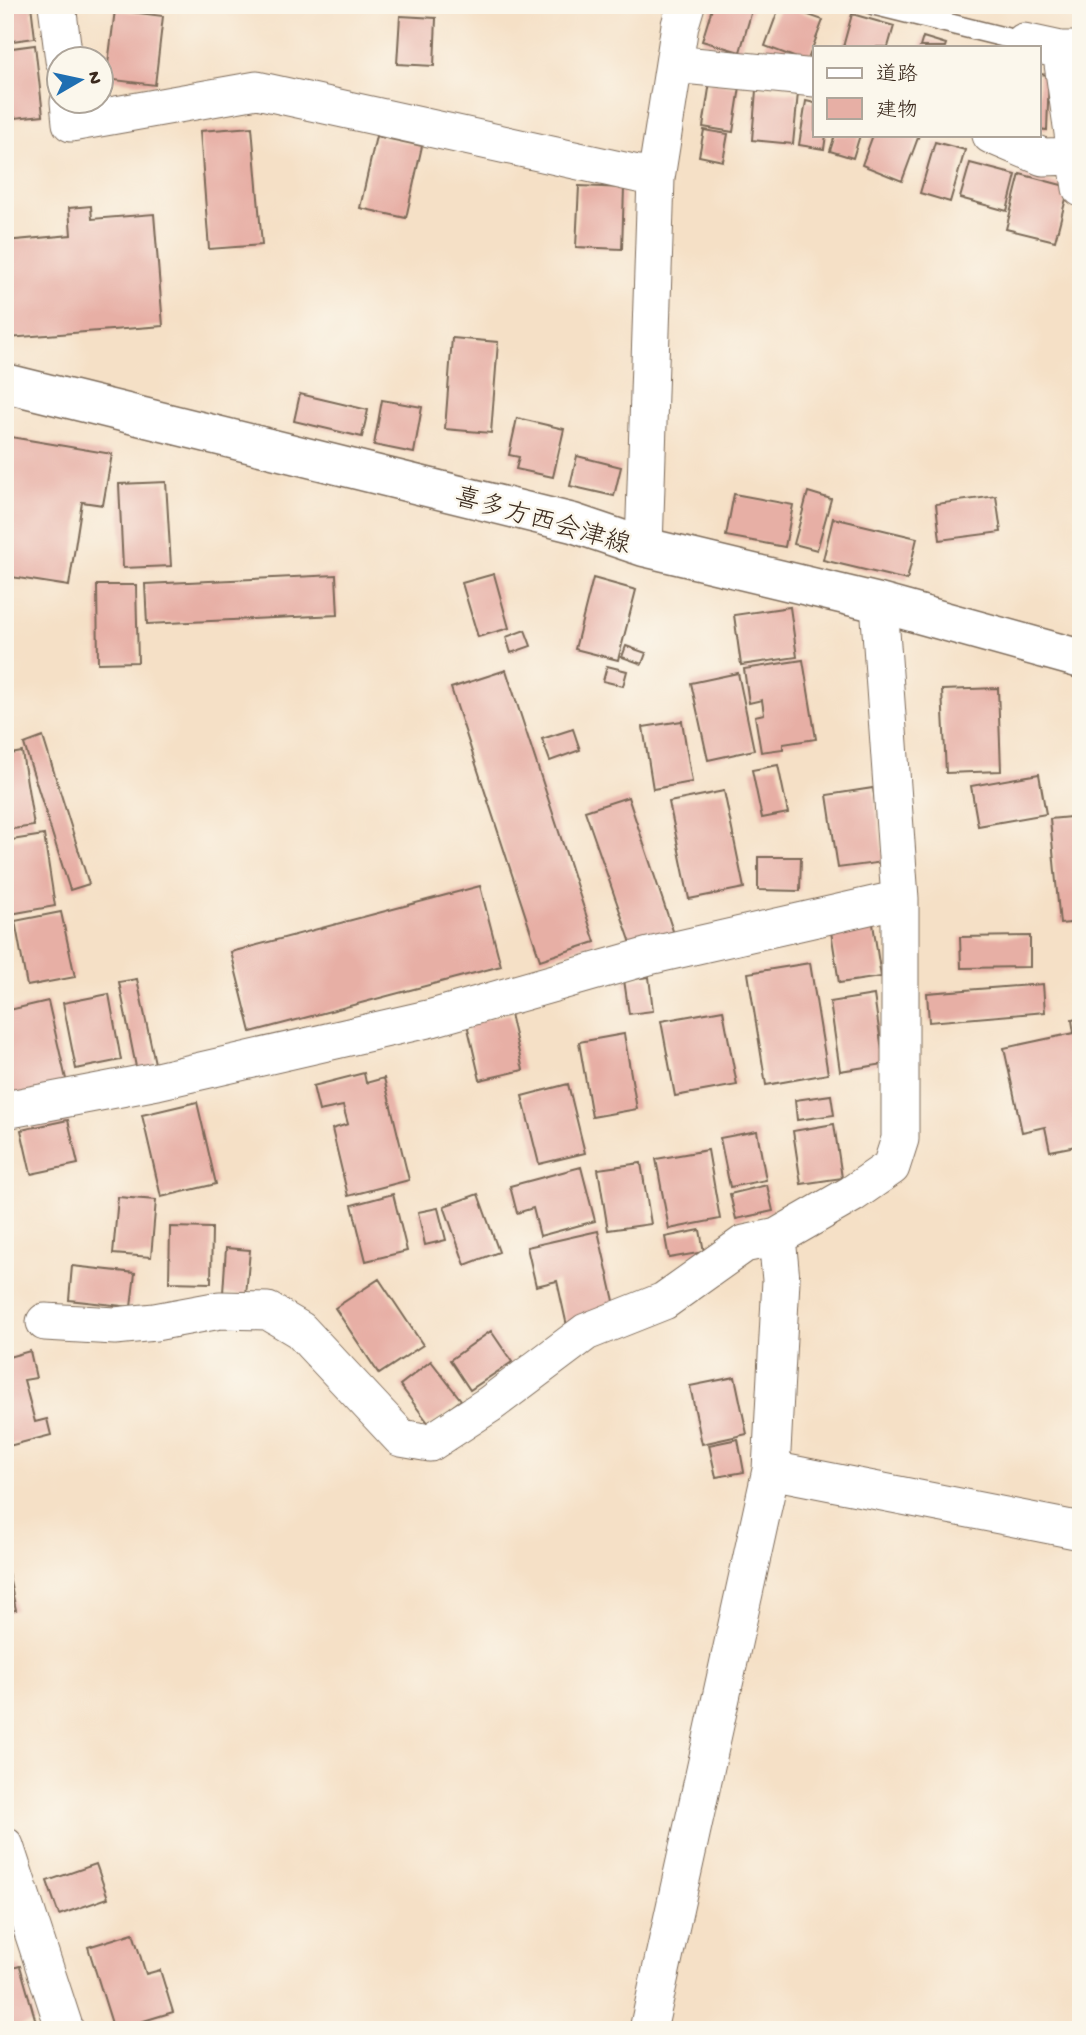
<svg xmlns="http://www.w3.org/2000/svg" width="1086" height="2035" font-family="'Gochi Hand','Klee One',sans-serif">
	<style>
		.building { fill: #e7afa5 }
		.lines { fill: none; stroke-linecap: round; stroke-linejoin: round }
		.lane-casing { stroke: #7c6a59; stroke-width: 22 }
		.street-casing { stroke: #7c6a59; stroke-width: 39 }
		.primary-casing { stroke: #7c6a59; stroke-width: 41 }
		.lane { stroke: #fff; stroke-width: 19 }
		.street { stroke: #fff; stroke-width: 37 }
		.primary { stroke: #fff; stroke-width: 38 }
		.labels { text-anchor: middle; stroke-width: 5; stroke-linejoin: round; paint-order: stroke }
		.street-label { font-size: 26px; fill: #3b2a1e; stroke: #fbf7ec }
	</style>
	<rect width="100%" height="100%" fill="#fbf7ec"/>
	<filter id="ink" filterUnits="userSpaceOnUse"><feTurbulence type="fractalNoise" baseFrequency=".0143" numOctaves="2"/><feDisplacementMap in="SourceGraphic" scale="14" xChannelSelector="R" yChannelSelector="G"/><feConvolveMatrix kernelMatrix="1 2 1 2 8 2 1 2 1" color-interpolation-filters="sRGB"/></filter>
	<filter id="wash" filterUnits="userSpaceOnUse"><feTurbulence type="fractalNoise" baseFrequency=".00686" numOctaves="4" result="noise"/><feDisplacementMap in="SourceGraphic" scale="28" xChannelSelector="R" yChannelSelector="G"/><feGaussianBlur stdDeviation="1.57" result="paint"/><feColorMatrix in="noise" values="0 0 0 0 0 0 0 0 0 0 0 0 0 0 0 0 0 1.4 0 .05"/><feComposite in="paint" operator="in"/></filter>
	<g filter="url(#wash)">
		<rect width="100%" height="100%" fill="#f5e0c6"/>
		<g id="blocks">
			<path class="building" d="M31,5l4,33 -30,4v-36z
				M713,5l40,2 -13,45 -38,-11z
				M780,5l43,15 -16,42 -42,-16z
				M115,10l48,6 -8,69 -49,-6z
				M852,14l42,12 -6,21h-45z
				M400,16l36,2 -2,48 -37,-2z
				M923,37l23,7 -1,3h-25z
				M35,45l8,70 -38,4v-70z
				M1039,74l10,1 -2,55 -8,-1z
				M710,82l30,5 -7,45 -30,-5z
				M756,90l42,3 -5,51 -41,-4z
				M806,101l9,2v32h11l-2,14 -25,-4z
				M252,127l10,118 -53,4 -9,-118z
				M704,130l24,4 -5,27 -24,-5z
				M835,135h25l-7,23 -23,-7z
				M873,135h46l-17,46 -40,-16z
				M376,136l46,10 -16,72 -46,-10z
				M935,142l30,8 -15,52 -30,-9z
				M970,163l46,12 -9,36 -47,-13z
				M1020,174l49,13 -14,54 -49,-12z
				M579,186l45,2 -2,61 -46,-2z
				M91,206l1,13 62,-5 9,112 -155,12 -3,-97 66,-6 -2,-27z
				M452,338l46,4 -7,91 -46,-4z
				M300,394l68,16 -6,27 -68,-16z
				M382,400l40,7 -8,46 -40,-8z
				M517,418l47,11 -11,48 -37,-8 3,-12 -10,-2z
				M5,436l107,18 -9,51 -21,-3 -13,84 -64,-10z
				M577,456l44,11 -7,29 -44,-10z
				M166,482l5,84 -48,2 -4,-84z
				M808,492l23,7 -14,51 -23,-6z
				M734,494l59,11 -8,42 -59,-11z
				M996,496l5,36 -61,8 -4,-36z
				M833,518l84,20 -10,42 -84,-20z
				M494,574l15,54 -31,9 -16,-54z
				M336,575l2,40 -191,9 -2,-40z
				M593,578l43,12 -18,70 -43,-11z
				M97,585h39l2,77 -40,1z
				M790,607l7,50 -56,8 -7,-50z
				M10,618v54h-5v-53z
				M525,630l6,16 -20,7 -5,-16z
				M626,646l20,7 -4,11 -20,-7z
				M803,660l13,79 -33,5v5l-22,3 -6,-36 9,-2 -2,-14 -13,3 -5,-34z
				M607,666l20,5 -4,15 -20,-5z
				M506,670l89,272 -55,18 -89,-272z
				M738,673l16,77 -46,10 -17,-77z
				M998,688l3,83 -55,2 -4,-83z
				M682,721l10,61 -39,7 -10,-62z
				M573,729l7,21 -30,11 -8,-22z
				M43,737l46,147 -19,6 -46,-146z
				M22,752l12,74 -29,4v-75z
				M778,765l10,48 -26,5 -10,-48z
				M1039,774l7,40 -68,12 -7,-40z
				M873,788l11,74 -46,6 -11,-73z
				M724,791l20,97 -55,11 -20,-97z
				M628,797l46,137 -41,15 -48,-138z
				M1081,816v106l-21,2 -10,-105z
				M44,835l11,71 -50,9v-74z
				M758,857h43l-1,34 -42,-1z
				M480,886l21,80 -250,66 -20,-80z
				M61,912l14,65 -48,9 -12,-65z
				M872,917l9,60 -42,6 -9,-58z
				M1030,936v31l-69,1 -1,-31z
				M810,963l18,111 -62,11 -18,-112z
				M649,977l4,34 -24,3 -5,-34z
				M137,979l19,89 -19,4 -18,-90z
				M1043,984l2,28 -116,10 -2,-29z
				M109,994l12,66 -45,9 -13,-66z
				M874,995l10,69 -44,7 -10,-69z
				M48,1001l20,87 -60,14 -3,-14v-77z
				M723,1010l14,75 -62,11 -14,-75z
				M510,1014l13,56 -43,10 -13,-56z
				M1081,1018v127l-31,6 -5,-24 -23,5 -18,-84 70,-15 -2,-13z
				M624,1034l13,75 -45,8 -13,-75z
				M364,1073l2,10 18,-5 25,102 -61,16 -16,-67 16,-5 -5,-18 -24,5 -6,-25z
				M568,1084l17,69 -46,11 -17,-68z
				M831,1095l3,20 -37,5 -2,-20z
				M197,1102l19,82 -55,13 -19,-82z
				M68,1120l10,44 -47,10 -10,-44z
				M834,1124l8,54 -41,6 -8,-53z
				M757,1131l9,49 -36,7 -10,-49z
				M708,1150l12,69 -51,10 -13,-70z
				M641,1163l10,61 -43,6 -10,-61z
				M581,1167l14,54 -55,15 -7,-28 -16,5 -7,-27z
				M767,1185l6,26 -37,8 -6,-25z
				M393,1194l14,57 -41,10 -14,-56z
				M478,1194l21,58 -34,13 -21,-59z
				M118,1197l38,3 -5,57 -38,-3z
				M438,1208l8,32 -21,5 -7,-33z
				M170,1227l42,1 -1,55 -42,-1z
				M700,1230l4,22 -35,6 -4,-21z
				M598,1231l19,83 -50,12 -10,-45 -21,5 -9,-39z
				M226,1248l24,2 -4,45 -23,-2z
				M72,1266l63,7 -4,34 -62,-7z
				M379,1279l44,66 -44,29 -44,-66z
				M491,1331l21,31 -42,28 -20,-30z
				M30,1351l6,27 -12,2 11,42 12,-3 4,16 -46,12v-89z
				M431,1361l30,39 -32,24 -29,-39z
				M735,1377l12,57 -45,10 -12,-58z
				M738,1439l6,33 -28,5 -7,-32z
				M5,1558l11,52 -11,2z
				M96,1864l12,34 -49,17 -12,-34z
				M133,1933l13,41 14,-4 13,42 -59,18 -26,-83z
				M20,1966l16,56 -31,8v-60z"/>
		</g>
	</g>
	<g filter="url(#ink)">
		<use href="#blocks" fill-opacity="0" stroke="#7c6a59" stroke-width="2"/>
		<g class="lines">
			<g class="lane-casing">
				<path id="lane" d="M874,5l150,37"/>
			</g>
			<g class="street-casing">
				<path id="street" d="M57,5l7,55
					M1024,42l37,8h20
					M1061,50l20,138
					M674,64l141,14
					M69,102l2,21 186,-33 399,88
					M991,135l52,22 32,-1
					M644,547l12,-369 24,-153 6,-20
					M5,1110l152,-29 275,-63 217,-62 251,-57
					M45,1322l70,4 40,-4 65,-12 48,1 32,19 101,108 29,5 60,-39 96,-72 78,-31 80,-57 33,-7 75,-43 39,-27 9,-28v-240l-21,-296
					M771,1470l310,61
					M5,1846l60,184
					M648,2030l123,-560 10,-190 -4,-43"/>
			</g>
			<g class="primary-casing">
				<path id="primary" d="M5,383l568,140 71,24 235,56 202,56"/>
			</g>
			<use href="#lane" class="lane"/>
			<use href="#street" class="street"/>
			<use href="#primary" class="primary"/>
		</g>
	</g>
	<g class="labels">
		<g class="street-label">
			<text transform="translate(543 519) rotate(16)" y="9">喜多方西会津線</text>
		</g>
	</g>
	<rect width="1086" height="2035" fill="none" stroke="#fbf7ec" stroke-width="28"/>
	<rect x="813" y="46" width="228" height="91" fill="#fbf7ec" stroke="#aea59a" stroke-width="2"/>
	<rect x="827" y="68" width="35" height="10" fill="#ffffff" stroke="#aea59a" stroke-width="2"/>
	<text x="876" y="80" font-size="21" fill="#3b2a1e">道路</text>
	<rect x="827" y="98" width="35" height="21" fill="#e7afa5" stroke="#aea59a" stroke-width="2"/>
	<text x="876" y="116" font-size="21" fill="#3b2a1e">建物</text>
	<g transform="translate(80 80) rotate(81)"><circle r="33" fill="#fbf7ec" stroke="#aea59a" stroke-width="2"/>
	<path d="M0-5L12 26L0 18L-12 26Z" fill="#1f6fb2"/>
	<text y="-10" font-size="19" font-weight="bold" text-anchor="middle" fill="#3b2a1e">N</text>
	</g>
</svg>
